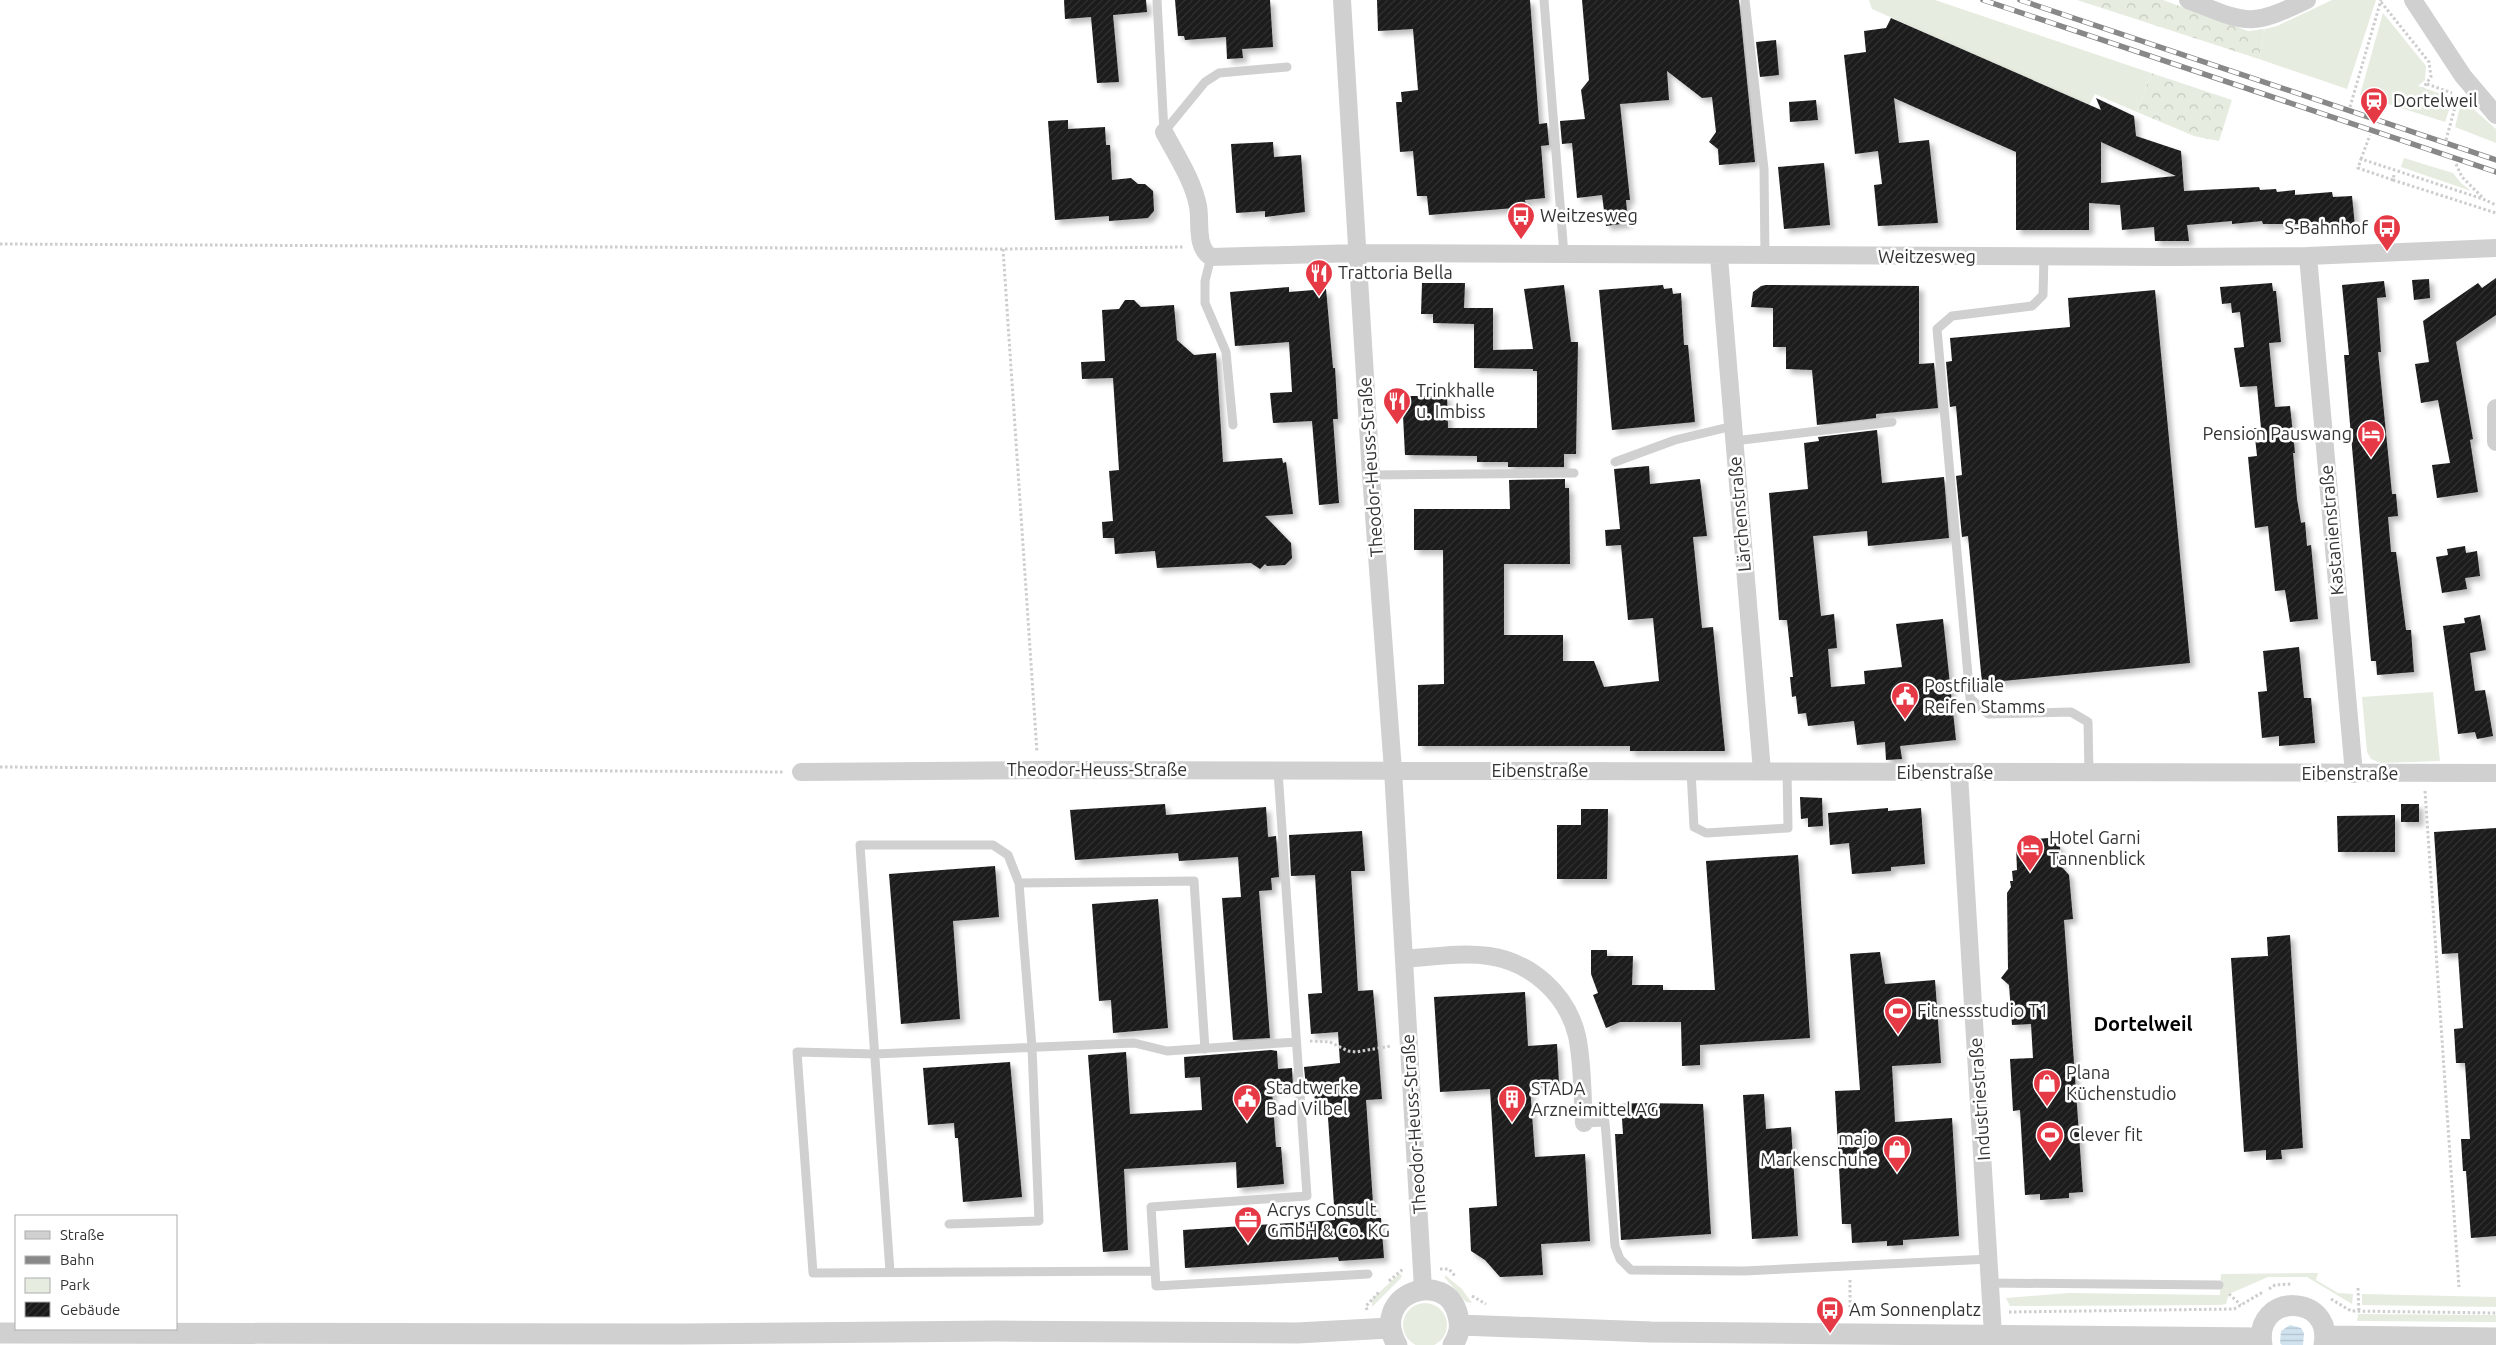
<svg xmlns="http://www.w3.org/2000/svg" width="2496" height="1345" font-family="Ubuntu,sans-serif">
	<style>
		.green { fill: #e6ecdf }
		.forest { fill: url(#forest-crowns) }
		.water { fill: url(#water-rules) }
		.building { fill: url(#building-hatch); fill-rule: evenodd; filter: url(#shadow) }
		.lines { fill: none; stroke-linecap: round; stroke-linejoin: round }
		.path { stroke: #cdcdcd; stroke-width: 3; stroke-dasharray: 2.5 2.5; stroke-linecap: butt }
		.service { stroke: #d0d0d0; stroke-width: 9 }
		.minor { stroke: #d0d0d0; stroke-width: 18 }
		.tertiary { stroke: #d0d0d0; stroke-width: 21 }
		.rail-casing { stroke: #888; stroke-width: 5.5 }
		.rail { stroke: #fff; stroke-width: 4; stroke-dasharray: 11; stroke-linecap: butt }
		.labels { text-anchor: middle; stroke-width: 5; stroke-linejoin: round; paint-order: stroke }
		.poi-label { font-size: 18px; fill: #333; stroke: #fff; text-anchor: start }
		.street-label { font-size: 18px; fill: #333; stroke: #fff }
		.quarter-label { font-size: 20px; font-weight: bold; fill: #000; stroke: #fff }
	</style>
	<defs>
		<pattern id="forest-crowns" width="20" height="18" patternUnits="userSpaceOnUse" patternTransform="scale(1.25)"><rect width="20" height="18" fill="#e6ecdf"/><path d="M2 6a3 3 0 1 1 6 0M12 15a3 3 0 1 1 6 0" fill="none" stroke="#c6cbc0"/></pattern>
		<pattern id="water-rules" width="6" height="5" patternUnits="userSpaceOnUse" patternTransform="scale(1.25)"><rect width="6" height="5" fill="#cfe2ee"/><path d="M0 2.5h6" fill="none" stroke="#b2c2cd"/></pattern>
		<pattern id="building-hatch" width="6" height="6" patternUnits="userSpaceOnUse" patternTransform="scale(1.25)"><rect width="6" height="6" fill="#1a1a1a"/><path d="M-1 1l2-2M0 6l6-6M5 7l2-2" fill="none" stroke="#333"/></pattern>
		<filter id="shadow"><feDropShadow dx="4.5" dy="4.5" stdDeviation="2.5" flood-color="#0004"/></filter>
	</defs>
	<rect width="100%" height="100%" fill="#fff"/>
	<path class="green" d="M1869,0h66l216,73 -14,39 -42,-18 -6,11 -217,-96z
		M2332,0h44l-29,89 -88,-30 6,-30 12,-3z
		M2383,13l43,53 -1,14 -7,6 35,12 -8,24 -85,-27z
		M2462,99l34,30v14l-41,-16z
		M2404,158l49,15 8,10 10,8 -70,-24z
		M2433,692l7,69 -59,2 -10,-4 -4,-7 -5,-55z
		M2318,1273l-2,7 22,13 15,1 -1,10 -45,-27h-39l-39,17 -3,10 -6,1 -210,1 -4,-8 62,-5 152,2 1,-21z
		M1399,1274l3,1 -1,3 -29,29v-8z
		M1445,1275l17,14 10,14 -6,-1 -21,-24z
		M2362,1294l134,3v10l-134,-2z
		M1403 1325a22 22 0 1 1 44 0a22 22 0 1 1-44 0Z
		M2358,1314l138,1v7l-139,-1z"/>
	<path class="forest" d="M2077,0h86l85,31 17,-2 -6,30z
		M2151,73l81,27 -13,41 -25,-5 -57,-24z"/>
	<path class="water" d="M2290,1325l11,3 3,5 -1,12h-21l-2,-2 1,-12z"/>
	<path class="building" d="M1064,0h82l1,12 -34,3 6,67 -22,1 -6,-66 -26,2z
		M1175,0h95l3,47 -31,2 1,9 -16,1 -1,-22 -41,3 -1,-4h-6z
		M1377,0h153l9,124 8,-1 2,22 -8,1 4,52 -20,2 1,7 -97,8 -2,-19h-10l-4,-45 -13,1 -4,-50h6l-1,-10 17,-2 -5,-61 -35,2z
		M1582,0h157l16,162 -36,3 -1,-16 -9,-7 7,-10 -4,-35 -10,1 -35,-27 2,29 -49,4 10,96h-4l2,23 -22,3 -4,-31 -25,3 -5,-55 -10,1 -2,-23 25,-2 -4,-29 8,-10z
		M1891,18l210,92 -5,-12 38,18 2,20 45,15 3,40 75,-4 1,3 16,-1 1,3 18,-2v5l37,-3 1,5 19,-1 3,31 -20,1v-3l-37,3v-4h-35l-1,-3 -30,3v-3l-45,4 2,16h-34l-1,-14 -32,3 -2,-25 -31,-2v27h-73v-78l-122,-54 5,45 30,-3 9,83 -60,3 -4,-41 8,-1 -4,-33 -23,3 -11,-99 22,-3 -2,-21 22,-3zM2101,142l75,34 -75,7z
		M1776,40l3,35 -19,2 -4,-35z
		M1816,100l2,20 -28,2 -1,-20z
		M1068,120v9l37,-2 1,18h4l2,35 19,-2 7,6h7l8,7 1,20 -6,7 -39,3v-5l-54,4 -7,-99z
		M1273,142l1,15 27,-2 4,57 -40,5v-6l-29,2 -5,-69z
		M1824,163l6,62 -46,4 -6,-62z
		M2496,278v37l-40,27 17,97 -3,1 8,52 -41,6 -5,-33 18,-2 -12,-63 -17,3 -6,-39 14,-2 -6,-41 55,-38 4,5z
		M2429,279l1,19 -16,2 -2,-20z
		M2384,281l2,16 -9,1 4,54h-3l14,142h4l2,22 -10,1 3,35h5l10,78h5l3,42 -37,3 -1,-14h-5l-6,-65 -21,-241h5l-7,-70z
		M1422,283h43l-1,25h29v42l40,-1 -9,-60 40,-4 7,57h7l-2,112h-12v13h-56v-5h-31v-6l-72,-1 -3,-59h45l1,32h89v-57h-4v-2l-59,-1v-44l-41,-1v-9h-12z
		M2272,283l1,8h3l5,51 -12,1 6,64 15,-1 5,47h-2l4,46 4,24 4,-1 2,24 4,-1 7,74 -28,3 -5,-32 -10,1 -7,-65 -13,2 -7,-71 9,-1 -3,-28h7l-4,-42 -17,1 -6,-39 10,-1 -4,-35 -8,1 -1,-10 -9,1 -2,-17z
		M1663,285l1,4 8,-1 1,6 8,-1 3,52h4l7,77 -83,8 -13,-140z
		M1766,285l153,1v78l15,-1 4,45 -62,6v4l-59,7 -5,-55 -26,-1v-22h-13v-39l-22,-1 2,-15 8,-6z
		M1289,287v5l37,-3 7,79h2l3,51h-5l6,84 -20,2 -7,-84 -39,2 -3,-30 22,-1 -3,-50 -54,4 -5,-54z
		M2155,290l35,373 -208,20 -14,-147 -6,1 -6,-61 6,-1 -6,-69 -6,1 -4,-45 6,-1 -2,-23 120,-11 -2,-29z
		M1125,300h9l7,7 33,-2 3,35 17,15 22,-2 7,109 59,-4 1,5 3,-1 7,52 -28,2 26,27 1,15 -7,7 -18,1 -2,-2 -5,5 -9,-6 -94,5 -2,-17 -40,3 -1,-16h-11l-1,-16 11,-1 -4,-50 10,-1 -6,-92 -31,1 -1,-17 24,-1 -3,-51 17,-1z
		M1877,430l5,53 62,-6 5,61 -81,8 -1,-15 -54,5 8,80 13,-2 3,34 -9,1 3,38 34,-3 -1,-13 38,-4 -6,-43 47,-5 13,121 -56,6 2,13 -16,1 -1,-18 -28,3 -3,-24 -46,5 -2,-13 -8,1 -2,-18 -4,1 -2,-20h3l-6,-57h-8l-10,-127 39,-4 -4,-46 15,-2 -1,-4z
		M1649,466l1,18 50,-5 7,57 -14,1 9,91 11,-1 12,124h-95v-5h-212v-61l26,-1 -1,-134h-29v-41h96l-1,-29 56,-1v9h4l1,76h-66v71h59v26h31l10,26 55,-6 -6,-63 -25,2 -7,-75 -15,1 -1,-16 15,-1 -6,-60z
		M2465,546l1,7 11,-2 3,25 -15,2 2,11 -25,4 -6,-36 12,-2 -1,-6z
		M2480,615l6,35 -16,3 5,38 10,-1 8,46 -16,3 -2,-7 -17,2 -15,-108 22,-3 -1,-5z
		M2299,647l5,51h7l4,45 -36,3v-10l-17,2 -4,-46 9,-1 -4,-40z
		M1800,797l22,1 1,28 -15,1v-9l-7,1z
		M1165,804l1,11 100,-8 2,30 8,-1 3,41 -8,1 1,12 -13,1 11,147 -37,2 -11,-142 19,-1 -3,-40 -59,4 -1,-8 -103,7 -5,-50z
		M2401,804h18v18h-18z
		M1888,808v3l33,-3 4,56 -34,3v4l-39,3 -3,-31 -19,2 -2,-32z
		M1581,809h27l-1,70h-50v-54h24z
		M2395,815v37h-57l-1,-36z
		M2496,828v408l-25,2 -5,-67h-3l-2,-32h9l-5,-76h-9l-2,-34 9,-1 -5,-75 -16,1 -8,-122z
		M1362,831l3,40h-14l7,120 15,-1 6,70 3,39 -16,1 8,118h7l3,40 -45,3 -1,-4 -153,11 -2,-38 152,-10 -8,-117 -12,1 -1,-16h-8l-2,-21 36,-4 -2,-31 -27,2 -3,-40 14,-1 -7,-118 -24,1 -2,-41z
		M2049,838l11,9 1,19 8,9 4,44 -9,1 19,272 -14,1v5l-29,2v-6l-15,1 -5,-85 -7,1 -3,-52 23,-1 -2,-34 -19,1 -3,-40 -8,-7 7,-9 -1,-76 4,-6 -1,-6h3l-1,-10 5,-1 -1,-24 5,-6z
		M1798,855l12,183 -110,7v20l-18,1 -1,-44h-61l-14,6 -13,-33 5,-2 -7,-19v-24h16v6h26l-1,29h31v5h52l-9,-129z
		M995,866l4,51 -46,4 7,98 -59,5 -12,-150z
		M1158,899l10,129 -55,5 -2,-33 -12,1 -7,-97z
		M2290,935l13,213 -22,2 1,9 -16,1v-10l-22,2 -13,-194 37,-2 -1,-19z
		M1880,952l5,32 50,-4 6,83 -49,3 3,56 57,-4 7,118 -56,4v5l-16,1v-5l-35,2 -1,-19h-9l-7,-133 25,-1 -10,-136z
		M1525,992l3,54 29,-2 2,40 -29,2 5,71 50,-3 5,87 -49,3 2,31 -43,2 -15,-17 -14,-9 -2,-43 28,-2 -7,-117 -50,3 -6,-95z
		M1271,1050l6,1 1,18 14,-1 1,21 -21,1 4,57h5l3,37 -47,4 -1,-26 -112,7 4,81 -25,2 -15,-197 38,-3 4,62 72,-4 -2,-33 -15,1 -1,-21z
		M1010,1062l12,135 -59,5 -5,-64h-3l-1,-15 -26,2 -5,-57z
		M1764,1094l2,35 25,-2 7,109 -46,3 -9,-144z
		M1640,1103l63,1 8,130 -90,6 -6,-106h8l-2,-30z"/>
	<g class="lines">
		<path class="path" d="M2381,2l48,60 2,15 -8,11
			M2427,84l25,9
			M2350,107l31,-107
			M2446,140l12,-44
			M2361,159l9,-24
			M2456,164l6,13 21,21
			M2394,175l-1,5 103,33
			M2393,180l-35,-12 3,-9 122,40 13,6
			M0,244l1003,5 181,-2
			M1003,249l34,503
			M0,767l784,5
			M2425,791l34,496
			M1310,1041l20,1 18,9 8,1 35,-6
			M1440,1269h9l6,7
			M1850,1280v32
			M1389,1281l14,-12
			M2358,1288l1,24
			M2269,1289l6,-4 16,-1
			M2229,1294l12,11
			M1472,1296l14,8
			M2331,1299l20,12 145,2
			M1367,1310l-1,-4 14,-15
			M1934,1312h39
			M2009,1312l225,-3 29,-17"/>
		<path class="service" d="M1157,0l7,132
			M1544,0l20,255
			M1745,0l19,169 1,87
			M1164,132l41,-50 14,-9 68,-6
			M1211,257l-6,24v22l21,49 7,73
			M2044,257l-1,38 -11,11 -80,10 -15,13 33,369 18,16 83,-2 17,10 1,52
			M1734,441l158,-19
			M1615,462l60,-22 58,-14
			M1371,475l203,-2
			M1278,771l29,425 -156,11 5,79 212,-12
			M1691,771l3,56 12,6 82,-5 -1,-57
			M1584,1123l21,-1 10,124 5,13 11,11 113,1 246,-12
			M949,1224l90,-3 -7,-174 -13,-164
			M1155,1271l-342,2 -16,-221 78,2 259,-11 33,8 129,-9
			M890,1272l-30,-427h133l15,10 11,28 175,-2 11,168
			M1991,1283l228,2"/>
		<path class="minor" d="M1342,0l29,475 22,295 30,519
			M2188,0c59,23 61,28 119,0
			M2413,0l50,76 33,39
			M1164,132c12,23 29,48 34,74 3,16 -3,41 13,51l147,-4 810,4 140,-1 188,-8
			M2308,256l46,518
			M1719,257l43,514
			M2496,408v34
			M801,772l237,-2 1458,3
			M1959,774l34,561
			M1404,959c27,-2 58,-7 85,-3 42,6 78,38 88,80 6,28 5,59 7,87"/>
		<path class="tertiary" d="M1460,1325l191,7 610,6
			M0,1333l682,1 314,-3 301,2 93,-5
			M2325,1336l171,2
			M1397,1345c-29,-51 50,-79 61,-29 3,11 1,19 -5,29
			M2262,1345c-9,-53 72,-52 62,0"/>
		<g class="rail-casing">
			<path id="rail" d="M1983,0l513,172
				M2020,0l476,160"/>
		</g>
		<use href="#rail" class="rail"/>
	</g>
	<defs>
		<g id="station-pin" transform="scale(1.4375)"><path d="M0 17L-7.5 6A9.5 9.5 0 1 1 7.5 6Z" fill="#e63946" stroke="#fff"/><path d="M-3-6H3Q5-6 5-4V2Q5 4 3 4L4.5 6H3L1.5 4h-3L-3 6H-4.5L-3 4Q-5 4-5 2V-4Q-5-6-3-6ZM-3.5-4v3h7v-3ZM-3.5 1v1.5H-2V1ZM2 1v1.5H3.5V1Z" fill="#fff"/></g>
		<g id="bus-pin" transform="scale(1.4375)"><path d="M0 17L-7.5 6A9.5 9.5 0 1 1 7.5 6Z" fill="#e63946" stroke="#fff"/><path d="M-5-6H5V4H4V6H2V4H-2V6H-4V4H-5ZM-3.5-4V0h7V-4ZM-3.5 1.2v1.5H-2V1.2ZM2 1.2v1.5H3.5V1.2Z" fill="#fff"/></g>
		<g id="restaurant-pin" transform="scale(1.4375)"><path d="M0 17L-7.5 6A9.5 9.5 0 1 1 7.5 6Z" fill="#e63946" stroke="#fff"/><path d="M-5-6h1v4h1v-4h1v4h1v-4h1v5L-1.5 .5V6h-2V.5L-5-1ZM5-6V6H3V1.5H1.5Q1.5-4 5-6Z" fill="#fff"/></g>
		<g id="hotel-pin" transform="scale(1.4375)"><path d="M0 17L-7.5 6A9.5 9.5 0 1 1 7.5 6Z" fill="#e63946" stroke="#fff"/><path d="M-6-4.5h1.5V1H6V5H4.5V3h-9V5H-6ZM-4 0a1.8 1.8 0 1 1 3.6 0ZM.5 0V-2.5h3Q6-2.5 6 0Z" fill="#fff"/></g>
		<g id="civic-pin" transform="scale(1.4375)"><path d="M0 17L-7.5 6A9.5 9.5 0 1 1 7.5 6Z" fill="#e63946" stroke="#fff"/><path d="M-.6-6.5H3V-4.5H.6V-3L4-1V1h2V6H-6V1h2V-1L-.6-3ZM-1.2 2.5V6h2.4V2.5Z" fill="#fff"/></g>
		<g id="stadium-pin" transform="scale(1.4375)"><path d="M0 17L-7.5 6A9.5 9.5 0 1 1 7.5 6Z" fill="#e63946" stroke="#fff"/><path d="M0-5a6.5 5 0 1 0 0 10a6.5 5 0 1 0 0-10ZM-3.5-1.8h7v3.6h-7Z" fill="#fff"/></g>
		<g id="shop-pin" transform="scale(1.4375)"><path d="M0 17L-7.5 6A9.5 9.5 0 1 1 7.5 6Z" fill="#e63946" stroke="#fff"/><path d="M-5-2.5h2.3a2.7 3.5 0 0 1 5.4 0H5L5.5 6h-11ZM-1.5-2.5h3a1.5 2.3 0 0 0-3 0Z" fill="#fff"/></g>
		<g id="building-pin" transform="scale(1.4375)"><path d="M0 17L-7.5 6A9.5 9.5 0 1 1 7.5 6Z" fill="#e63946" stroke="#fff"/><path d="M-4-6H4V6H1V3H-1V6H-4ZM-2.5-4.3h1.7v1.8h-1.7ZM.8-4.3h1.7v1.8H.8ZM-2.5-1h1.7V.8h-1.7ZM.8-1h1.7V.8H.8Z" fill="#fff"/></g>
		<g id="office-pin" transform="scale(1.4375)"><path d="M0 17L-7.5 6A9.5 9.5 0 1 1 7.5 6Z" fill="#e63946" stroke="#fff"/><path d="M-6-3h4V-5.5h4V-3h4V5H-6ZM-1-4.5V-3h2v-1.5ZM-6 0V1H6V0Z" fill="#fff"/></g>
	</defs>
	<g fill-rule="evenodd">
		<use href="#station-pin" x="2374" y="101"/>
		<use href="#bus-pin" x="1521" y="216"/>
		<use href="#bus-pin" x="2387" y="228"/>
		<use href="#restaurant-pin" x="1319" y="273"/>
		<use href="#restaurant-pin" x="1397" y="401"/>
		<use href="#hotel-pin" x="2371" y="434"/>
		<use href="#civic-pin" x="1905" y="696"/>
		<use href="#hotel-pin" x="2030" y="848"/>
		<use href="#stadium-pin" x="1898" y="1011"/>
		<use href="#shop-pin" x="2047" y="1083"/>
		<use href="#civic-pin" x="1247" y="1098"/>
		<use href="#building-pin" x="1512" y="1099"/>
		<use href="#stadium-pin" x="2050" y="1135"/>
		<use href="#shop-pin" x="1897" y="1149"/>
		<use href="#office-pin" x="1248" y="1220"/>
		<use href="#bus-pin" x="1830" y="1310"/>
	</g>
	<g class="labels">
		<g class="poi-label">
			<text x="2393" y="107">Dortelweil</text>
			<text x="1540" y="222">Weitzesweg</text>
			<text x="2368" y="234" text-anchor="end">S-Bahnhof</text>
			<text x="1338" y="279">Trattoria Bella</text>
			<text x="1416" y="397">Trinkhalle<tspan x="1416" dy="21">u. Imbiss</tspan></text>
			<text x="2352" y="440" text-anchor="end">Pension Pauswang</text>
			<text x="1924" y="692">Postfiliale<tspan x="1924" dy="21">Reifen Stamms</tspan></text>
			<text x="2049" y="844">Hotel Garni<tspan x="2049" dy="21">Tannenblick</tspan></text>
			<text x="1917" y="1017">Fitnessstudio T1</text>
			<text x="2066" y="1079">Plana<tspan x="2066" dy="21">Küchenstudio</tspan></text>
			<text x="1266" y="1094">Stadtwerke<tspan x="1266" dy="21">Bad Vilbel</tspan></text>
			<text x="1531" y="1095">STADA<tspan x="1531" dy="21">Arzneimittel AG</tspan></text>
			<text x="2069" y="1141">Clever fit</text>
			<text x="1878" y="1145" text-anchor="end">majo<tspan x="1878" dy="21">Markenschuhe</tspan></text>
			<text x="1267" y="1216">Acrys Consult<tspan x="1267" dy="21">GmbH &amp; Co. KG</tspan></text>
			<text x="1849" y="1316">Am Sonnenplatz</text>
		</g>
		<g class="street-label">
			<text x="1927" y="263">Weitzesweg</text>
			<text transform="translate(1371 467) rotate(-94)" y="6">Theodor-Heuss-Straße</text>
			<text transform="translate(1740 514) rotate(-95)" y="6">Lärchenstraße</text>
			<text transform="translate(2332 530) rotate(-95)" y="6">Kastanienstraße</text>
			<text x="1097" y="776">Theodor-Heuss-Straße</text>
			<text x="1540" y="777">Eibenstraße</text>
			<text x="1945" y="779">Eibenstraße</text>
			<text x="2350" y="780">Eibenstraße</text>
			<text transform="translate(1980 1099) rotate(-94)" y="6">Industriestraße</text>
			<text transform="translate(1414 1124) rotate(-94)" y="6">Theodor-Heuss-Straße</text>
		</g>
		<g class="quarter-label">
			<text x="2143" y="1031">Dortelweil</text>
		</g>
	</g>
	<rect x="15" y="1215" width="162" height="115" fill="#ffffff" stroke="#adadad"/>
	<rect x="25" y="1231" width="25" height="8" fill="#d0d0d0" stroke="#adadad"/>
	<text x="60" y="1240" font-size="15" fill="#333333">Straße</text>
	<rect x="25" y="1256" width="25" height="8" fill="#888888" stroke="#adadad"/>
	<text x="60" y="1265" font-size="15" fill="#333333">Bahn</text>
	<rect x="25" y="1278" width="25" height="15" fill="#e6ecdf" stroke="#adadad"/>
	<text x="60" y="1290" font-size="15" fill="#333333">Park</text>
	<rect x="25" y="1302" width="25" height="15" fill="url(#building-hatch)" stroke="#adadad"/>
	<text x="60" y="1315" font-size="15" fill="#333333">Gebäude</text>
</svg>
